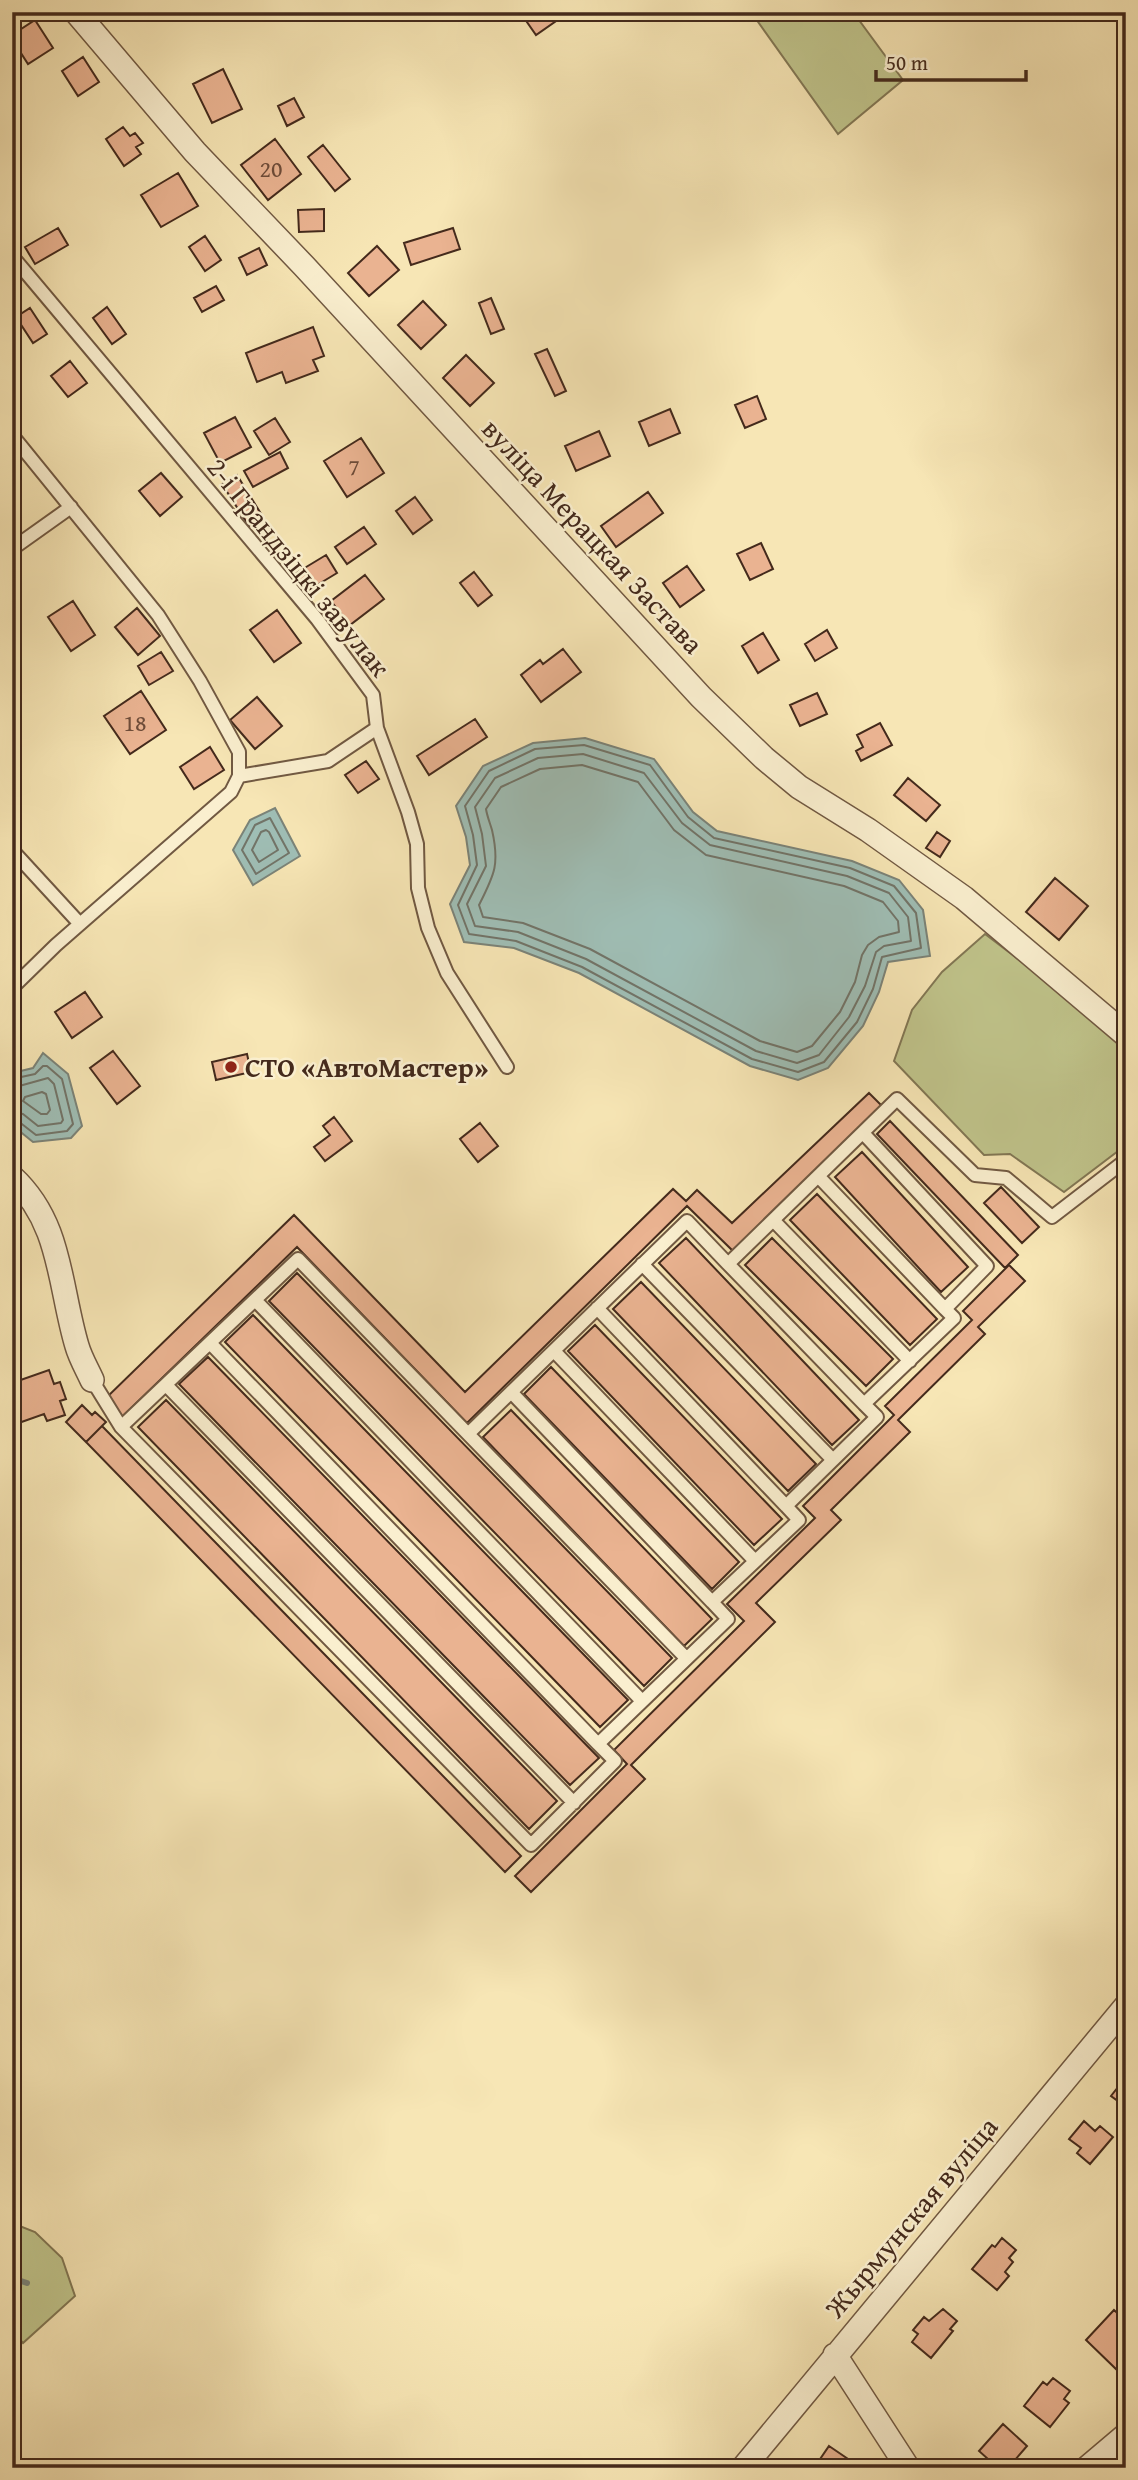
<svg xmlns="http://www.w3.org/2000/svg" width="1138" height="2480" font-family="'Gentium Book Plus',serif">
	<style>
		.green { fill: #c0c48b; stroke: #827754; stroke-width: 2 }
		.water { fill: #9fbeb5; stroke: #7b8378; stroke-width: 2 }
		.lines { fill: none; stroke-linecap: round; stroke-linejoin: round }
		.shore { stroke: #727468; stroke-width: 2 }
		.stream { stroke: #7b8378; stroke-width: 6 }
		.building { fill: #eab391; stroke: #442a1c; stroke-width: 2 }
		.lane-casing { stroke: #715942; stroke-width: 16 }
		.street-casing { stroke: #715942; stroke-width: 26 }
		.lane { stroke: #faefcf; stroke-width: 12 }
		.street { stroke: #faefcf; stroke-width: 23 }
		.poi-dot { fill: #8f2418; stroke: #faefcf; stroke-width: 2.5 }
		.labels { text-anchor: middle; stroke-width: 5; stroke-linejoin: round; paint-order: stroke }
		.number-label { font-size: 24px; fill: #6e4c39 }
		.street-label { font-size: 28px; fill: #442a1c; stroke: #faefcf }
		.poi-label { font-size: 28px; font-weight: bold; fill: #442a1c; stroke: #faefcf; text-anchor: start }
	</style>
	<rect width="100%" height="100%" fill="#f7e6b5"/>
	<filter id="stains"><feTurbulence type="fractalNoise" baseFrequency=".00286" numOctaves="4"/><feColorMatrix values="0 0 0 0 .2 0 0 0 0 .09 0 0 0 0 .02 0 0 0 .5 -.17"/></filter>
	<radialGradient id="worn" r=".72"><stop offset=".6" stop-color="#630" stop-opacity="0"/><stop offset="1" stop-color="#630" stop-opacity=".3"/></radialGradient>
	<path class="green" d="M751,12h102l50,68 -65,54z
		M985,934l141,107v104l-62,47 -54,-38 -26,1 -90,-94 18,-51 30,-38z
		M12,2223l23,9 27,26 13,38 -52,47 -11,-12z"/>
	<path class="water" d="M585,738l69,21 39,53 24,19 135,30 47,19 24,30 7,46 -42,6 -9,30 -16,34 -35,42 -30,12 -48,-14 -171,-93 -65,-25 -50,-6 -14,-38 20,-39 -4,-28 -10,-31 27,-40 50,-23z
		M275,808l25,48 -47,29 -20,-35 17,-30z
		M43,1053l25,21 14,52 -11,12 -38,4 -21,-17v-52l21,-5z"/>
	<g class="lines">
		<path class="shore" d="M584,745l66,20 38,52 26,21 136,30 44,18 22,27 5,35 -39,9 -9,32 -16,33 -33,40 -26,10 -46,-13 -170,-92 -66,-26 -47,-7 -11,-29 19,-40 -4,-30 -8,-29 24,-35 46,-22z
			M583,754l61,19 38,50 28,22 137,31 42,17 19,24 3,24 -27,5 -8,6 -11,34 -16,31 -30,38 -22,8 -41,-12 -170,-92 -68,-27 -43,-6 -8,-22 19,-38 -4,-32 -7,-27 20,-29 43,-20z
			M582,765l56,17 36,48 32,25 138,31 39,16 15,19 1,11 -20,5 -11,8 -6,10 -7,27 -15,30 -28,34 -15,6 -37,-11 -170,-92 -67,-26 -40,-6 -4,-12c15,-30 21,-40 13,-75 -2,-7 -5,-14 -6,-21l15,-22 39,-18z
			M270,818l19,35 -33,21 -14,-24 13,-25z
			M266,830l3,2 9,18 -19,12 -7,-12 9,-18z
			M12,1079l23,-5 8,-8h4l15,13 11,45 -6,7 -31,4 -18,-14 -6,-1
			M12,1088l36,-10 6,6 9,36 -2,3 -23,3 -15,-12 -11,-2
			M42,1092l4,2 4,16 -3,4h-6l-18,-13 2,-4z"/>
		<path class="stream" d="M12,2278l15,5"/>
	</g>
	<path class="building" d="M520,12h49l-33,23z
		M35,20l18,28 -25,16 -16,-25v-4z
		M83,57l16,25 -21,14 -16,-25z
		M223,69l19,40 -30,14 -19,-39z
		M294,98l10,19 -17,9 -9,-20z
		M123,127l7,9 5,-3 8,10 -7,4 5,7 -17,12 -18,-27z
		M275,139l26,35 -33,26 -27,-35z
		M323,145l27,34 -15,12 -27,-34z
		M178,173l20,33 -37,21 -20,-32z
		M324,209v22l-25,1 -1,-22z
		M58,228l10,17 -33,19 -10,-17z
		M453,228l7,21 -49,16 -7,-22z
		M205,236l16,24 -16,11 -16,-24z
		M377,246l22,24 -30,26 -21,-23z
		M259,248l8,17 -20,10 -8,-17z
		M216,286l8,14 -22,12 -8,-14z
		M491,298l13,31 -13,5 -12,-31z
		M423,301l23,24 -25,24 -23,-24z
		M107,307l19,27 -14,10 -19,-26z
		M30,308l17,26 -14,9 -17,-26z
		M313,327l11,29 -11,4 5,11 -32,12 -4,-11 -25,10 -11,-29z
		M547,349l19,42 -11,5 -20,-42z
		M466,355l28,28 -24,23 -27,-28z
		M70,361l17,22 -19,14 -17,-21z
		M757,396l9,23 -21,9 -10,-23z
		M670,409l10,24 -31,13 -10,-24z
		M235,417l16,30 -31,16 -16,-30z
		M275,418l15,24 -21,13 -15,-24z
		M599,431l11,25 -34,15 -11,-25z
		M361,438l23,35 -37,24 -23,-36z
		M280,452l8,16 -35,19 -9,-16z
		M161,473l21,24 -22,19 -21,-25z
		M237,475l26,42 -14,9 -27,-42z
		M648,492l15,21 -47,34 -15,-21z
		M415,497l17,23 -19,14 -17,-23z
		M364,527l12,17 -29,20 -12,-17z
		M761,543l12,26 -23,11 -13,-26z
		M326,555l11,18 -33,20 -11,-18z
		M687,566l17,24 -24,17 -17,-24z
		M474,572l18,23 -14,11 -18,-23z
		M365,575l19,24 -34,26 -19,-24z
		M73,601l22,34 -24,16 -23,-34z
		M137,608l23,28 -22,19 -23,-28z
		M277,610l24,33 -27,19 -24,-32z
		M827,630l10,18 -22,13 -10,-17z
		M763,633l16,27 -21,13 -16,-27z
		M563,649l18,23 -40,30 -20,-27 19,-15 3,4z
		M161,652l12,19 -24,14 -11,-19z
		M141,691l25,39 -36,24 -26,-38z
		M817,693l10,21 -27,12 -10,-21z
		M257,697l25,29 -27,23 -25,-29z
		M475,719l12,18 -58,38 -12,-19z
		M880,723l12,22 -31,16 -5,-10 7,-4 -6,-12z
		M210,747l14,23 -30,19 -14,-22z
		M366,761l13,18 -21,14 -13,-18z
		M908,778l32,27 -14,16 -32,-26z
		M937,832l13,9 -10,16 -14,-9z
		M1055,878l33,28 -29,34 -33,-28z
		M85,992l17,25 -30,21 -17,-26z
		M113,1051l27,35 -23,18 -27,-36z
		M247,1054l4,18 -35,8 -4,-18z
		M869,1093l14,14 -150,144 -46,-45 -220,217 -170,-176 -175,170 -17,-18 189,-184 171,177 208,-203 13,12 11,-11 35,33z
		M334,1117l18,24 -27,20 -11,-14 16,-12 -7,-9z
		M890,1121l128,134 -13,13 -128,-134z
		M480,1123l18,23 -20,16 -18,-23z
		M862,1152l106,115 -27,25 -106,-115z
		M1001,1187l38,40 -17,16 -38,-40z
		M817,1194l120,125 -27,26 -120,-125z
		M686,1238l173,182 -27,25 -173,-182z
		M772,1238l121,121 -27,27 -121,-121z
		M1009,1265l16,16 -47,46 7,7 -87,86 12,12 -79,78 10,10 -85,83 19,19 -144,143 14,14 -114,113 -16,-16 112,-112 -13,-14 130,-129 -17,-17 88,-86 -12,-12 91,-91 -9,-9 87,-86 -9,-9z
		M297,1273l375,385 -28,28 -375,-385z
		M641,1282l175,182 -28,27 -175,-182z
		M253,1315l375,385 -28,27 -375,-385z
		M595,1325l187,194 -28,26 -186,-194z
		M208,1357l391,401 -29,27 -391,-401z
		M551,1367l188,195 -27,27 -188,-195z
		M49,1370l5,14 6,-2 6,17 -6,2 5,14 -18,6 -3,-7 -31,11 -1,-42z
		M166,1400l391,401 -28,28 -391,-402z
		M82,1405l10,10 3,-3 11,10 -20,20 -20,-20z
		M511,1410l201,209 -28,27 -201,-209z
		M102,1426l419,430 -16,16 -419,-430z
		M1126,2077v30l-15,-11z
		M1084,2121l11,10 5,-5 13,11 -23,27 -13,-11 4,-5 -12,-9z
		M1002,2238l14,12 -7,8 4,4 -8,10 4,4 -12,14 -25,-21 20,-24 3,2z
		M943,2309l14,12 -7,8 3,2 -22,27 -19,-16 6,-8 -5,-4 11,-13 5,4z
		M1114,2310l12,11v40l-9,9 -31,-30z
		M1053,2378l17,13 -6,8 5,4 -19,24 -26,-21 19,-24 4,3z
		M1003,2424l24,22 -19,22h-10l-19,-17z
		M829,2446l22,15 -5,7h-32z"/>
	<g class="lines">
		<g class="lane-casing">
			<path id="lane" d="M12,256l305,363 56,76 4,33 31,84 9,32 1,44 10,40 19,45 60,94
				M12,435l146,180 42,66 39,71v24l-8,16 -175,153 -44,43
				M12,549l59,-42
				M239,776l89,-15 49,-33
				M12,850l68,74
				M818,1176l127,133
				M773,1220l137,141
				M642,1264l191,196
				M728,1264l136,140
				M255,1300l387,401
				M597,1308l189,198
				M210,1343l388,401
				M554,1351l201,210
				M92,1380l29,47 410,418 84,-84 -17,-17 130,-125 -16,-17 87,-82 -13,-14 91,-89 -13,-13 90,-86 -9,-9 42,-43 -124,-133
				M166,1385l408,418
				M511,1392l201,210
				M121,1427l177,-168 170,175 219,-213 41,43 169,-165 78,76 31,3 46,39 74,-57
				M468,1434l218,224"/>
		</g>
		<g class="street-casing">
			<path id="street" d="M76,12l119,140 109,114 397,431 63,61 35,29 69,43 96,68 162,137
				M12,1177c50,46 47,109 65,169 3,11 10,23 15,34
				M835,2355l73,113
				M743,2468l383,-462
				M1087,2468l39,-33"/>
		</g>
		<use href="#lane" class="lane"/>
		<use href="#street" class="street"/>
	</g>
	<circle class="poi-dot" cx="231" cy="1067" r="7"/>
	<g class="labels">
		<g class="number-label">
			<text x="271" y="177">20</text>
			<text x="354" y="475">7</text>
			<text x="135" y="731">18</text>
		</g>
		<g class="street-label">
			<text transform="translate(593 536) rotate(47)" y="10">вуліца Мерацкая Застава</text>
			<text transform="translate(299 567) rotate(51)" y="10">2-і Грандзіцкі завулак</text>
			<text transform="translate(911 2217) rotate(-50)" y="10">Жырмунская вуліца</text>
		</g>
		<g class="poi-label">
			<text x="245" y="1077">СТО «АвтоМастер»</text>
		</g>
	</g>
	<rect width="1138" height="2480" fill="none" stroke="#f7e6b5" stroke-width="42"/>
	<rect x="14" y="14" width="1110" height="2452" fill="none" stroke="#442a1c" stroke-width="3.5"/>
	<rect x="21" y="21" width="1096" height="2438" fill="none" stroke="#442a1c" stroke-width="2"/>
	<path d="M876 70v10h150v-10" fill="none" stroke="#442a1c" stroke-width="3.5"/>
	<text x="886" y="70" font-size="21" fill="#442a1c" stroke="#faefcf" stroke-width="5" paint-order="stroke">50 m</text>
	<rect width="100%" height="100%" filter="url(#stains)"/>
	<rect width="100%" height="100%" fill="url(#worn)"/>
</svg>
